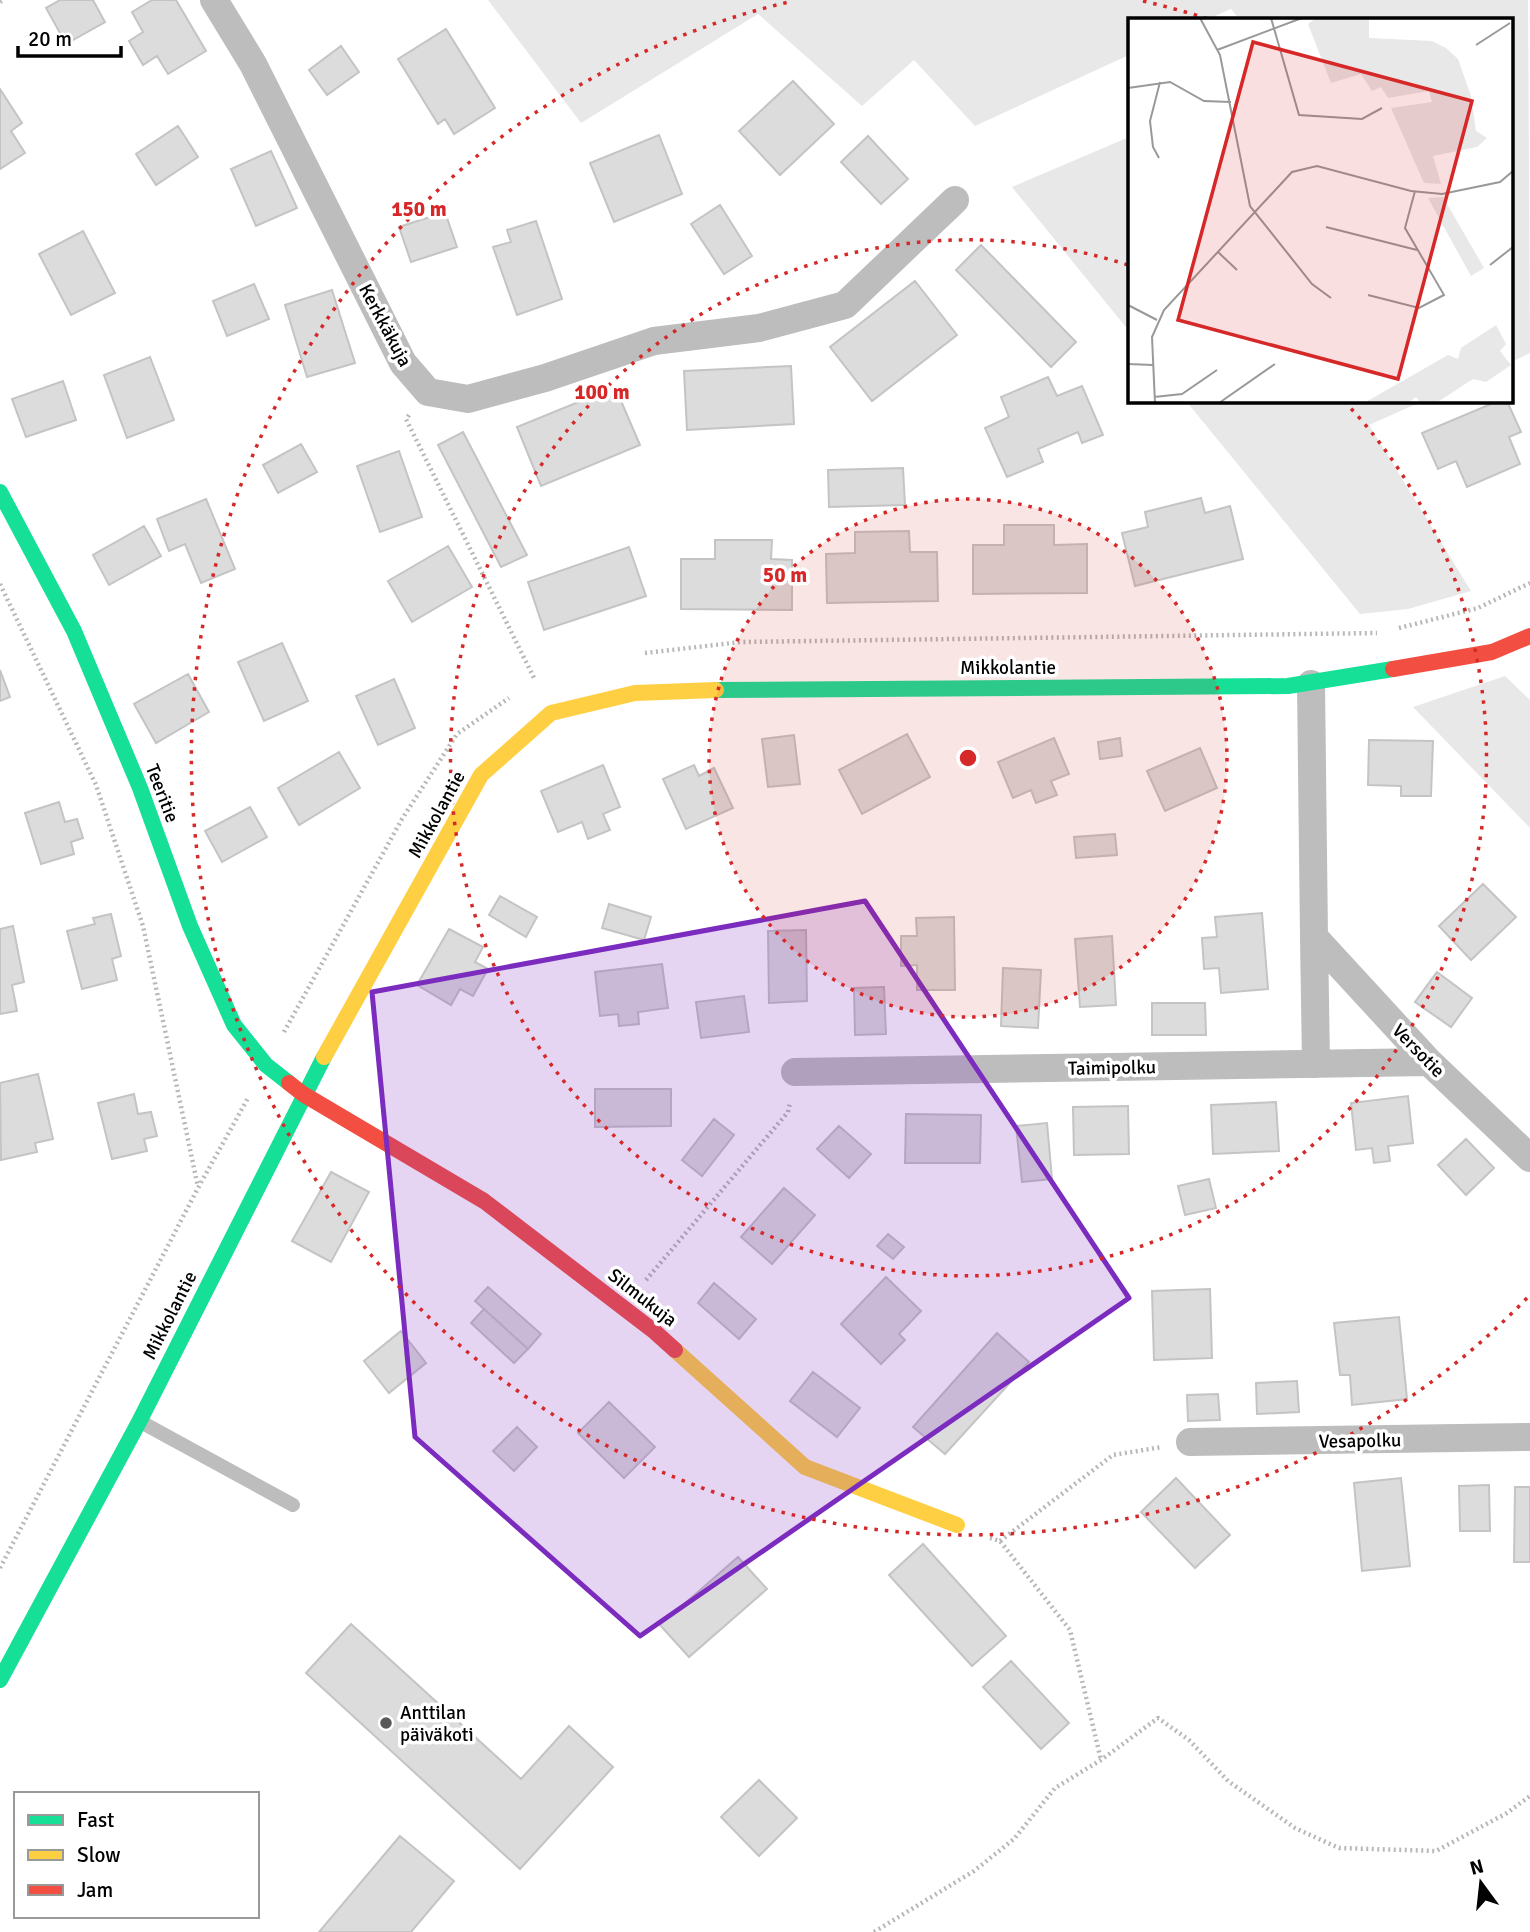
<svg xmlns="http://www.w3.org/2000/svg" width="1530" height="1932" font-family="Signika,sans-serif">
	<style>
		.green { fill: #e8e8e8 }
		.building { fill: #dcdcdc; stroke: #c4c4c4; stroke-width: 2 }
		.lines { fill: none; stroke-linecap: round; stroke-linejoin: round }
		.path { stroke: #b8b8b8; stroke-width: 4.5; stroke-dasharray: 2 3.5; stroke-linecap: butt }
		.lane { stroke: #bdbdbd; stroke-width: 14 }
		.street { stroke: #bdbdbd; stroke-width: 28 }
		.fast { stroke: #16e098; stroke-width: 16 }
		.slow { stroke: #ffcf43; stroke-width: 16 }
		.jam { stroke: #f24e42; stroke-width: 16 }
		.marked { fill: #7b2cbf; fill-opacity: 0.2; stroke: #7b2cbf; stroke-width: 5; stroke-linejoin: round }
		.ring { fill: none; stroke: #d62828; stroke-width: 3.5; stroke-dasharray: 3.5 7 }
		.poi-dot { fill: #595959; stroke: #fff; stroke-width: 2.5 }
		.labels { text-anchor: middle; stroke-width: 7; stroke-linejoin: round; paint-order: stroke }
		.street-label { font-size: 19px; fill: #000; stroke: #fff }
		.poi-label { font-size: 19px; fill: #000; stroke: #fff; text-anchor: start }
		.inset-road { fill: none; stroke: #999; stroke-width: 2 }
		.view { fill: #d62828; fill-opacity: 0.15; stroke: #d62828; stroke-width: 3.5 }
		.inset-edge { fill: none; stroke: #000; stroke-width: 3.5 }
		.centre { fill: #d62828; stroke: #fff; stroke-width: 3.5 }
		.ring-label { font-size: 21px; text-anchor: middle; font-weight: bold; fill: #d62828; stroke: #fff; stroke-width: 7; stroke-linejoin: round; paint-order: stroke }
	</style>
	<rect width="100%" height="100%" fill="#fff"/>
	<path class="green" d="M488,0h1040l2,353 -19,9v-343h-272l-8,-10 -23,10h-79v36l-154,71 -61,-66 -52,46 -104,-92 -177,109z
		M1129,137v194l-117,-144z
		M1186,401h237l-54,24 102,166 -63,18 -48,5z
		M1505,676l25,24v128l-117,-121z"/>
	<path class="building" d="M60,0h33l12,22 -39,22 -20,-36z
		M152,0h24l30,51 -38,23 -11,-18 -14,9 -14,-24 14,-9 -11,-20z
		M446,29l49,79 -41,26 -9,-15 -7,5 -40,-65z
		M341,46l18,26 -32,23 -18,-25z
		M793,81l41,43 -54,51 -41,-44z
		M0,89l22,34 -11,8 14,22 -25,16z
		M178,126l20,31 -42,28 -20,-31z
		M659,135l23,59 -68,28 -24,-59z
		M868,136l40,43 -27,25 -40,-42z
		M271,151l26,57 -41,18 -25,-57z
		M720,205l32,51 -28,18 -33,-50z
		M445,212l12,35 -46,15 -12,-35z
		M536,221l26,78 -45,16 -24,-68 18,-5 -4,-12z
		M83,231l32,62 -44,22 -32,-61z
		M981,245l95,97 -25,25 -95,-97z
		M915,281l42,54 -85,66 -42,-54z
		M254,284l15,35 -42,17 -14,-35z
		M332,290l23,73 -48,14 -22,-72z
		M150,357l24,63 -47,18 -23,-63z
		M791,366l3,58 -107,6 -3,-59z
		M1048,377l9,19 25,-10 21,49 -21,8 -4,-11 -40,17 5,13 -36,15 -22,-49 24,-11 -8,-20z
		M63,381l13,39 -50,17 -14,-38z
		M615,387l25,58 -99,41 -24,-59z
		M1498,401h9l14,31 -12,5 11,27 -53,23 -11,-26 -18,8 -16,-36z
		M463,432l64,123 -26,12 -63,-122z
		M301,444l16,28 -39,21 -15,-28z
		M399,451l23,66 -42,15 -23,-66z
		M903,468l2,37 -76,2 -1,-37z
		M1201,498l4,15 25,-7 13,53 -108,27 -13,-53 26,-6 -3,-15z
		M206,499l29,70 -34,14 -16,-39 -16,7 -12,-32z
		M1004,525h50v20l33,-1v49l-114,1v-49h31z
		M144,526l17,30 -52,29 -16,-30z
		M909,531l1,21h27l1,49 -111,2 -1,-49 29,-1v-21z
		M715,540h57l-1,19 21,1v50l-111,-1v-50h34z
		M448,546l24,41 -60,35 -24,-41z
		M629,547l17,49 -102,34 -16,-48z
		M282,643l26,58 -44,20 -26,-59z
		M0,670l10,27 -10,4z
		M188,674l21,38 -53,31 -22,-39z
		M394,679l21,49 -37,17 -22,-49z
		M907,734l23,43 -68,37 -23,-44z
		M794,735l6,49 -32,3 -6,-48z
		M1054,738l15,36 -18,7 6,14 -21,8 -5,-13 -18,8 -15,-36z
		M1120,738l2,18 -22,3 -2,-17z
		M1369,740l64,1 -2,55h-30v-10l-33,-1z
		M1200,748l17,40 -52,23 -18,-40z
		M339,752l21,36 -61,37 -21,-37z
		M603,765l17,42 -17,7 7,16 -22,9 -6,-17 -24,10 -17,-41z
		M694,765l5,11 15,-8 19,40 -47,21 -23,-50z
		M59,802l6,20 12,-3 6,19 -12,4 3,12 -33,10 -16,-51z
		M250,807l17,30 -45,25 -17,-31z
		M1115,834l2,21 -41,3 -2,-21z
		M1483,884l33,33 -45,43 -32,-34z
		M500,896l37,21 -11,20 -37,-22z
		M609,904l42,13 -7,23 -42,-12z
		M1262,913l6,76 -47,4 -2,-25 -15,1 -2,-31 15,-1 -2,-20z
		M111,914l10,42 -9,3 5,21 -35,9 -15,-58 28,-7 -2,-6z
		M954,917l1,73h-38v-25l-16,1v-30h16l-1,-18z
		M13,926l11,56 -12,3 5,26 -17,3v-85z
		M449,929l34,18 -8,15 13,7 -15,27 -13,-7 -9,16 -34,-20z
		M806,930l1,71 -38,2 -1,-72z
		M1112,936l4,69 -36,2 -5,-68z
		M662,964l6,44 -30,4 1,12 -20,2 -1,-12 -18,2 -5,-44z
		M1003,968l38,2 -3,58 -37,-2z
		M1437,972l35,26 -21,29 -36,-25z
		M884,987l2,47 -31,1 -1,-47z
		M744,996l5,36 -48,6 -5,-36z
		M1152,1003h53l1,32h-54z
		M38,1074l15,65 -18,4 2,9 -36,8 -1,-77z
		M595,1089h76v37l-76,1z
		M134,1094l4,20 13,-2 6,24 -13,3 3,12 -35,8 -14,-56z
		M1408,1096l5,47 -25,3 2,15 -16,2 -2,-15 -16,2 -5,-47z
		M1276,1102l3,49 -66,3 -2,-49z
		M1128,1106l1,48 -55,1 -1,-48z
		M906,1114l75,1 -1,48h-75z
		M714,1119l20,16 -32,41 -20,-16z
		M1047,1123l5,56 -30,3 -6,-56z
		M839,1126l32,28 -22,24 -32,-29z
		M1466,1139l28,29 -28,27 -28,-30z
		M331,1172l38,20 -38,70 -39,-21z
		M1209,1179l7,29 -31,7 -7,-29z
		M784,1188l31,27 -43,49 -31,-27z
		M888,1234l16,13 -11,12 -16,-13z
		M886,1277l35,34 -22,23 6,6 -24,24 -40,-40z
		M714,1283l42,36 -17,20 -41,-36z
		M488,1287l53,47 -13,15 -53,-48z
		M1210,1289l2,69 -58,2 -2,-69z
		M484,1309l44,40 -14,14 -43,-40z
		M1399,1317l8,82 -55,6 -2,-30h-10l-6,-52z
		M401,1331l25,32 -37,30 -25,-32z
		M997,1333l32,29 -84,92 -32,-27z
		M813,1372l47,36 -23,29 -47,-36z
		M1297,1381l2,31 -42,2 -1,-31z
		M1218,1394l2,26 -32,1 -1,-26z
		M609,1402l46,45 -31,31 -46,-45z
		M517,1427l20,20 -23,24 -21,-20z
		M1176,1478l54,57 -35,33 -54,-56z
		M1401,1478l9,88 -48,5 -8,-88z
		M1489,1485l1,46h-30l-1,-45z
		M1515,1487h15v75h-16z
		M923,1544l83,92 -34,30 -83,-91z
		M738,1557l29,32 -78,68 -29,-32z
		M351,1624l170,155 48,-53 44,41 -93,102 -214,-196z
		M1011,1661l58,62 -28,26 -58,-62z
		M759,1780l38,38 -38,38 -38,-39z
		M400,1836l54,45 -43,51h-92z"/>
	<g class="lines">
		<path class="path" d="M0,2l3,-2
			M409,415l-3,4 129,261
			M0,584l96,201 47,141 55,261
			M1399,628l79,-20 52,-25
			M645,653l96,-11 636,-9
			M284,1032l118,-213 55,-85 52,-36
			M646,1280l142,-168 2,-9
			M990,1538l10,3 70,89 31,130
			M1000,1541l113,-86 49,-8
			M0,1568l198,-380 50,-90
			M874,1932l100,-61 40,-32 41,-51 46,-28 57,-42 31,22 39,41 67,47 44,20 97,3 71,-38 23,-17"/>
		<path class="lane" d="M141,1422l152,83"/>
		<path class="street" d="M214,0l39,64 150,299 25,29 40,7 77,-21 109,-37 105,-13 86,-23 110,-105
			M1311,684l3,253 115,125 101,96
			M1314,937l2,127
			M795,1072l634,-10
			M1190,1442l340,-5"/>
		<path class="fast" d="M0,492l74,139 66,157 50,138 44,99 32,40 23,18
			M716,690l572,-4 105,-17
			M0,1680l139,-258 185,-365"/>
		<path class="slow" d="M324,1057l157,-282 70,-62 84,-20 81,-3
			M675,1350l130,117 152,58"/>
		<path class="jam" d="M1393,669l99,-17 38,-16
			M289,1083l14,11 181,107 171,131 20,18"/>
	</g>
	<path class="marked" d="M865,901l264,397 -489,338 -225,-199 -43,-445z"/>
	<circle cx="968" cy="758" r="259" fill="#d62828" fill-opacity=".12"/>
	<g class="ring">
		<circle cx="968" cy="758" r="259"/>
		<path d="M1344 401A518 518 0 1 1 1128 265"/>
		<path d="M1527 1298A777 777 0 1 1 793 1M1143 1A777 777 0 0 1 1208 19"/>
	</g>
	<circle class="poi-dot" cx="386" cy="1723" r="7"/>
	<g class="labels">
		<g class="street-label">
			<text transform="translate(386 325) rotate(62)" y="7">Kerkkäkuja</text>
			<text x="1008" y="674">Mikkolantie</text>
			<text transform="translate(163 793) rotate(69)" y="7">Teeritie</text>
			<text transform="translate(436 814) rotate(-61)" y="7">Mikkolantie</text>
			<text transform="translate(1419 1050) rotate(46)" y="7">Versotie</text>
			<text transform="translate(1112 1067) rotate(-1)" y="7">Taimipolku</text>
			<text transform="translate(643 1297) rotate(38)" y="7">Silmukuja</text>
			<text transform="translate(169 1315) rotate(-63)" y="7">Mikkolantie</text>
			<text transform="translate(1360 1440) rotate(-1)" y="7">Vesapolku</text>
		</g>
		<g class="poi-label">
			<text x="400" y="1719">Anttilan<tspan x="400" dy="22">päiväkoti</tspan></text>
		</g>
	</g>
	<g transform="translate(1128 18)">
		<rect width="385" height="385" fill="#fff"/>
		<path d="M188,0h53v20l63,3 14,7 12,11 13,37 5,35 11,7 -10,9 -44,9 8,28 -17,-1 -33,-75 41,-6 -3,-11 -41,7 -7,-11 -9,4 -11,-17 -30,9 -23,-59zM315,179l41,71 -13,8 -43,-78zM368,307l10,19 -6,7 11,14 -25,17 -13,-3 -37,24h-15l-5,-6 -8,6h-44l84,-48 10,4 3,-11z" fill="#e8e8e8"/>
		<path class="inset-road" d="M72,0l20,37 30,151 62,78 19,14M143,0l28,97 63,4 20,-11M348,27l34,-22M89,32l85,-32M0,70l42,-6 34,19 27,1M31,140l-6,-11 -3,-26 10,-39M198,209l91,23M90,234l19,18M362,247l23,-18M240,277l51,13 25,-13 -39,-67 10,-37M0,287l29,15M0,346l25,1M26,379l28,-3 35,-24M27,385l-3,-66 12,-27 128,-138 25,-6 94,25 31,3 58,-12 13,-11M91,385l56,-39"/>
		<path class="view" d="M125,24l219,59 -74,278 -220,-59z"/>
		<rect width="385" height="385" class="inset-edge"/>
	</g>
	<circle cx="968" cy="758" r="10" class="centre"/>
	<g class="ring-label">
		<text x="419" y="216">150 m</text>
		<text x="602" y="399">100 m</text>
		<text x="785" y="582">50 m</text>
	</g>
	<rect x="14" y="1792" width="245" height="126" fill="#ffffff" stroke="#999999" stroke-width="2"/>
	<rect x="28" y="1815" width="35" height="10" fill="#16e098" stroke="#999999" stroke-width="2"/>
	<text x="77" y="1827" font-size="21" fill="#000000">Fast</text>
	<rect x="28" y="1850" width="35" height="10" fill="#ffcf43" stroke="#999999" stroke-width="2"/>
	<text x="77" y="1862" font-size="21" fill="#000000">Slow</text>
	<rect x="28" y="1885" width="35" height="10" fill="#f24e42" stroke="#999999" stroke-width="2"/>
	<text x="77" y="1897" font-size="21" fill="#000000">Jam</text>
	<g transform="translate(1481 1883) rotate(345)" stroke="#ffffff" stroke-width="5" paint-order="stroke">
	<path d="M0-5L12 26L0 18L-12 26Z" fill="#000000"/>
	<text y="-10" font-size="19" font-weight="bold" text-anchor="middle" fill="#000000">N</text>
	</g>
	<path d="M18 46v10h103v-10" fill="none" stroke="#000000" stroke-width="3.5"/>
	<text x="28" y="46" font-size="21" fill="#000000" stroke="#ffffff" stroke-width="5" paint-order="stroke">20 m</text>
</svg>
